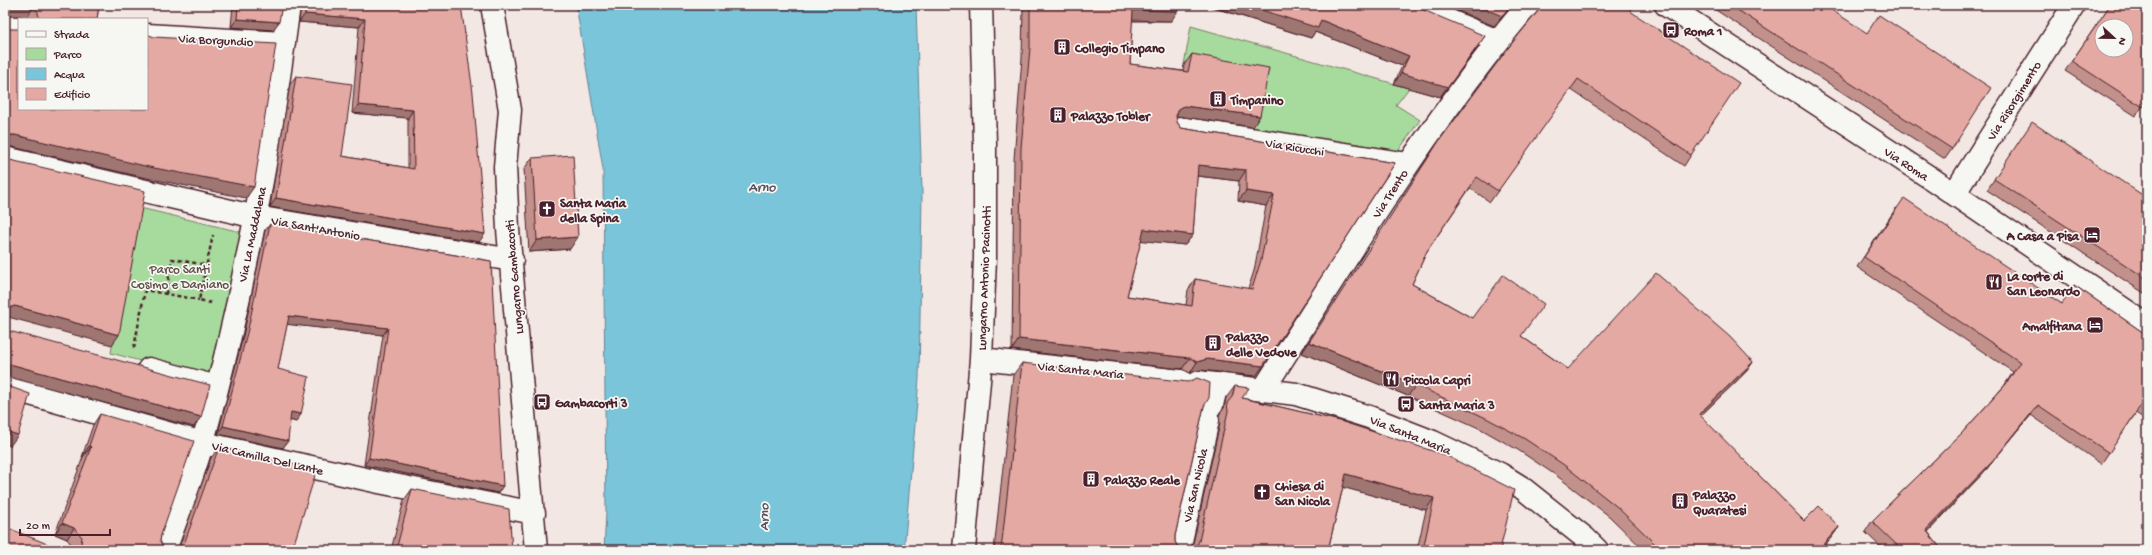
<svg xmlns="http://www.w3.org/2000/svg" width="2152" height="555" font-family="'Gochi Hand',sans-serif">
	<style>
		.green { fill: #a7db9d; stroke: #787d64 }
		.water { fill: #7ac5da; stroke: #678394 }
		.lines { fill: none; stroke-linecap: round; stroke-linejoin: round }
		.minor-casing { stroke: #4a1f2b; stroke-width: 25 }
		.path { stroke: #4a1f2b; stroke-width: 2.5; stroke-dasharray: 4 3; stroke-linecap: butt }
		.minor { stroke: #f6f6f2; stroke-width: 22 }
		.wall { fill: #c3918b; stroke: #4a1f2b; fill-rule: evenodd }
		.shaded-wall { fill: #9f7671; stroke: #4a1f2b }
		.building { fill: #e3a9a2; stroke: #4a1f2b; fill-rule: evenodd }
		.labels { text-anchor: middle; stroke-width: 3.5; stroke-linejoin: round; paint-order: stroke }
		.poi-label { font-size: 13px; font-weight: bold; fill: #4a1f2b; stroke: #f6f6f2; text-anchor: start }
		.street-label { font-size: 13px; fill: #4a1f2b; stroke: #f6f6f2 }
		.park-label { font-size: 13px; fill: #614e48; stroke: #f6f6f2 }
		.water-label { font-size: 14px; font-style: italic; fill: #585160; stroke: #f6f6f2 }
	</style>
	<rect width="100%" height="100%" fill="#f2e7e2"/>
	<filter id="ink" filterUnits="userSpaceOnUse"><feTurbulence type="fractalNoise" baseFrequency=".025" numOctaves="2"/><feDisplacementMap in="SourceGraphic" scale="8" xChannelSelector="R" yChannelSelector="G"/><feConvolveMatrix kernelMatrix="1 2 1 2 8 2 1 2 1" color-interpolation-filters="sRGB"/></filter>
	<g filter="url(#ink)">
		<path class="green" d="M1191,26l218,62 -13,17 24,15 -24,34 -144,-21 10,-54 -78,-14z
			M136,207l109,26 -31,148 -103,-28z"/>
		<path class="water" d="M576,5h340l6,187 -3,187 -15,171h-300l2,-38 -3,-343z"/>
		<g class="lines">
			<g class="minor-casing">
				<path id="minor" d="M492,5l18,105 -5,57 3,62 28,321
					M1412,5l85,36
					M1666,5l266,174 215,146
					M5,27l14,1
					M147,35l137,8
					M1181,128l227,36
					M5,158l251,59 256,43
					M1954,194l120,-189
					M981,359l200,22
					M149,369l68,18
					M1198,382l98,12 73,23 64,25 67,32 21,13 64,51 12,12
					M5,387l198,56 176,39 155,31
					M1263,390c84,-131 164,-266 265,-385
					M1212,405l5,-21
					M165,550c13,-36 28,-72 38,-109 40,-141 67,-290 86,-436
					M964,550l17,-191 4,-101v-115l-4,-138
					M1179,550l29,-130"/>
			</g>
			<path class="path" d="M166,294l6,-35 35,6
				M211,303l-12,-3 14,-65
				M134,348l11,-58 54,10"/>
			<use href="#minor" class="minor"/>
		</g>
		<path class="wall" d="M5,5h94l-2,14h-70l-1,-1 -6,-2z
			M233,5h49l-9,25 -42,-3z
			M301,5h160l18,237 -209,-35 20,-123 6,-8 46,80 66,12v-50l-56,-5 7,-86 -60,-5z
			M1023,5h155l-7,16h-39l-2,43 53,7 1,-6 8,-11 61,73 -76,-11 -1,1 1,5 4,6 214,35 -139,213 -56,-6 -10,3 -8,-4 -170,-19 2,-191 8,-101zM1197,176l42,5 -1,20 28,5 -12,65 -6,18 -53,-10 -7,11 -2,15 -59,-9 14,-56 44,5 8,-10z
			M1205,5h208l65,42 -38,50 -46,-13 8,-18 -87,-34 -4,6z
			M1540,5h94l-4,6 61,144 -7,11 -114,-77 -80,113 -20,-14 -43,63 -15,33 60,34 49,18 47,33 185,-7 -7,10 -46,44 104,105 35,6 -8,11 -11,12h-176l-35,-34 -52,-40 -39,-26 -37,-21 -73,-33 -106,-43 130,-201 107,-142 1,-3z
			M1708,5h116l128,144 -7,10z
			M2110,5l37,95 -11,16 -71,-45z
			M2025,133l122,65v97l-160,-105z
			M532,158l38,91 -41,3 -5,-83z
			M1896,208l166,96 12,-19 73,50v86l-11,-8 -35,51 -70,-49 -46,56 -57,61 14,18h-58l-19,-18 7,-11 90,-88 42,-47 9,-14 -156,-105z
			M270,224l221,37 7,232 -134,-28 19,-130 -96,-11 -9,45 23,45 -5,8 -6,-2 -7,28 -65,-14 25,-97 22,-106z
			M1022,363l182,43 -29,130v6l3,5 6,3h-190l19,-175z
			M1235,386l7,12 98,23 160,129h-83l9,-40 -83,-23 -15,63 -136,-2 28,-125 -1,-8 5,-7 2,-10z
			M100,414l61,121 -1,6 3,6 -89,3v-2l-7,-9 -12,-5 28,-77h-1l11,-32z
			M219,447l74,100 -115,3 33,-92z
			M412,489l100,61h-121l13,-50z"/>
		<path class="shaded-wall" d="M7,5h20l7,2 -8,11 -6,-2h-15v-9z
			M1206,5h40l75,15 88,36 -7,10 -87,-34 -4,6z
			M1444,5h68l-18,21z
			M1133,10l45,1 -7,10 -45,-1z
			M305,14l60,5 -6,8 -60,-5z
			M237,19l42,3 -6,8 -42,-3z
			M1485,36l-45,61 -46,-13 7,-11z
			M358,105l55,5 -5,8 -56,-5z
			M1184,106l76,10 -7,11 -76,-11 -5,4 7,-11z
			M9,135h6l239,52 -8,11 -104,-21 -134,-31h-3v-8z
			M1198,165l48,5 -7,11 -49,-6z
			M1246,191l28,4 -8,11 -28,-5z
			M276,198l209,36 -6,8 -209,-35z
			M1144,229l49,6 -8,10 -49,-5z
			M578,237l-8,12 -41,3 8,-12z
			M15,306l104,29 -7,10 -104,-28 -3,1v-9z
			M289,316l99,12 -5,7 -99,-11z
			M1019,339l171,19 -8,11 -170,-19z
			M1309,342l107,43 -8,11 -106,-43z
			M1207,359l56,7 -7,10 -56,-6 -10,3 7,-11z
			M1753,362l-7,10 -55,53 8,-11z
			M10,364l191,53 -7,10 -189,-51v-9z
			M2038,405l-7,10 -46,56 -66,69 7,-10z
			M291,412l10,2 -5,8 -10,-3z
			M223,426l65,15 -5,7 -65,-14z
			M5,431l13,4 -8,11 -5,-2z
			M89,446l2,1 -8,10h-1z
			M369,458l134,28 -5,7 -134,-28z
			M1346,474l88,24 -8,12 -88,-24z
			M62,523l12,5 -7,11 -12,-5z
			M1839,527l-8,11 -11,12h-2z"/>
		<path class="building" d="M27,5h72l-2,14h-58l-1,-7 -4,-5z
			M238,5h44l-3,17 -42,-3z
			M306,5h155l12,88 12,141 -209,-36 20,-122 56,8 -10,72 72,13 -1,-59 -55,-5 7,-86 -60,-5z
			M1030,5h148v6l-45,-1 -3,54 58,8 4,-18 77,14 -9,48 -76,-10 -5,3 -3,7 1,6 4,6 214,35 -132,203 -56,-7 -10,3 -7,-4 -171,-19 2,-191 9,-100zM1198,165l48,5v21l28,4 -13,65 -9,29 -57,-10 -3,27 -65,-10 17,-67 49,6z
			M1246,5h167l1,1 71,30 -37,51 -47,-14 8,-17 -88,-36 -3,8z
			M1476,5h35l-9,11z
			M1543,5h91l-4,6 109,72 -48,72 -113,-76 -80,112 -21,-14 -50,74 -15,33 60,34 31,-43 41,29 -23,32 47,33 88,-96 74,64 23,25 -54,52 105,107 15,-15 20,21 -21,23h-157l-15,-15 -30,-29 -52,-41 -39,-26 -37,-20 -72,-34 -107,-43 130,-201 69,-93z
			M1730,5h94l43,28 12,-18 112,73 -39,61z
			M2110,5h37v95l-4,7 -71,-46zM2102,26h24v24h-24z
			M5,26l6,3h8v80h128v-75l7,3 122,7 -22,143 -105,-20 -134,-32h-6l-4,3z
			M2032,122l115,76v81l-153,-100z
			M573,155l5,82 -41,3 -5,-82z
			M5,157l5,3 135,31 -26,144 -104,-29 -10,3z
			M1904,198l158,106 12,-19 73,50v70l-4,-3 -34,51 -71,-48 -45,56 -67,69 16,20h-40l-30,-29 90,-88 45,-50 13,-21 -156,-105z
			M270,224l221,37 12,225 -134,-28 19,-130 -99,-12 -11,53 31,8 -8,37 -10,-2 -3,29 -65,-15 25,-97z
			M5,328l4,3 201,54 -9,32 -191,-53 -5,3z
			M1022,363l166,19 9,-4 13,5 -1,15 -5,8 -29,130v6l3,5 6,3h-183z
			M5,385l25,9 -12,41 -13,-4z
			M1235,386l14,2 -7,10 98,23 105,34 69,35 -14,60h-77l11,-52 -88,-24 -18,76h-141l9,-3 3,-6 29,-130 -1,-8 5,-6z
			M100,414l94,27 -33,94 -1,6 3,6 4,3h-93l7,-6 1,-7 -8,-9 -12,-5 29,-76 -2,-1z
			M219,447l98,22 -24,78 12,3h-129l4,-1 4,-5z
			M412,489l97,20 3,41h-116z
			M5,525l3,3 54,22h-57z"/>
	</g>
	<defs>
		<g id="bus-square" transform="scale(0.9)"><rect x="-9" y="-9" width="18" height="18" rx="4" fill="#4a1f2b" stroke="#f6f6f2"/><path d="M-5-6H5V4H4V6H2V4H-2V6H-4V4H-5ZM-3.5-4V0h7V-4ZM-3.5 1.2v1.5H-2V1.2ZM2 1.2v1.5H3.5V1.2Z" fill="#fff"/></g>
		<g id="building-square" transform="scale(0.9)"><rect x="-9" y="-9" width="18" height="18" rx="4" fill="#4a1f2b" stroke="#f6f6f2"/><path d="M-4-6H4V6H1V3H-1V6H-4ZM-2.5-4.3h1.7v1.8h-1.7ZM.8-4.3h1.7v1.8H.8ZM-2.5-1h1.7V.8h-1.7ZM.8-1h1.7V.8H.8Z" fill="#fff"/></g>
		<g id="church-square" transform="scale(0.9)"><rect x="-9" y="-9" width="18" height="18" rx="4" fill="#4a1f2b" stroke="#f6f6f2"/><path d="M-1.2-6h2.4v3.5h3.3v2.4h-3.3V6h-2.4V-.1h-3.3v-2.4h3.3Z" fill="#fff"/></g>
		<g id="hotel-square" transform="scale(0.9)"><rect x="-9" y="-9" width="18" height="18" rx="4" fill="#4a1f2b" stroke="#f6f6f2"/><path d="M-6-4.5h1.5V1H6V5H4.5V3h-9V5H-6ZM-4 0a1.8 1.8 0 1 1 3.6 0ZM.5 0V-2.5h3Q6-2.5 6 0Z" fill="#fff"/></g>
		<g id="restaurant-square" transform="scale(0.9)"><rect x="-9" y="-9" width="18" height="18" rx="4" fill="#4a1f2b" stroke="#f6f6f2"/><path d="M-5-6h1v4h1v-4h1v4h1v-4h1v5L-1.5 .5V6h-2V.5L-5-1ZM5-6V6H3V1.5H1.5Q1.5-4 5-6Z" fill="#fff"/></g>
	</defs>
	<g fill-rule="evenodd">
		<use href="#bus-square" x="1671" y="30"/>
		<use href="#building-square" x="1062" y="47"/>
		<use href="#building-square" x="1218" y="99"/>
		<use href="#building-square" x="1058" y="115"/>
		<use href="#church-square" x="547" y="209"/>
		<use href="#hotel-square" x="2092" y="235"/>
		<use href="#restaurant-square" x="1994" y="282"/>
		<use href="#hotel-square" x="2095" y="325"/>
		<use href="#building-square" x="1213" y="343"/>
		<use href="#restaurant-square" x="1391" y="379"/>
		<use href="#bus-square" x="542" y="402"/>
		<use href="#bus-square" x="1406" y="404"/>
		<use href="#building-square" x="1091" y="479"/>
		<use href="#church-square" x="1262" y="492"/>
		<use href="#building-square" x="1680" y="501"/>
	</g>
	<g class="labels">
		<g class="poi-label">
			<text x="1684" y="35">Roma 1</text>
			<text x="1075" y="52">Collegio Timpano</text>
			<text x="1231" y="104">Timpanino</text>
			<text x="1071" y="120">Palazzo Tobler</text>
			<text x="560" y="207">Santa Maria<tspan x="560" dy="15">della Spina</tspan></text>
			<text x="2079" y="240" text-anchor="end">A Casa a Pisa</text>
			<text x="2007" y="280">La corte di<tspan x="2007" dy="15">San Leonardo</tspan></text>
			<text x="2082" y="330" text-anchor="end">Amalfitana</text>
			<text x="1226" y="341">Palazzo<tspan x="1226" dy="15">delle Vedove</tspan></text>
			<text x="1404" y="384">Piccola Capri</text>
			<text x="555" y="407">Gambacorti 3</text>
			<text x="1419" y="409">Santa Maria 3</text>
			<text x="1104" y="484">Palazzo Reale</text>
			<text x="1275" y="490">Chiesa di<tspan x="1275" dy="15">San Nicola</tspan></text>
			<text x="1693" y="499">Palazzo<tspan x="1693" dy="15">Quaratesi</tspan></text>
		</g>
		<g class="street-label">
			<text transform="translate(216 39) rotate(3)" y="5">Via Borgundio</text>
			<text transform="translate(2013 100) rotate(-58)" y="5">Via Risorgimento</text>
			<text transform="translate(1295 146) rotate(9)" y="5">Via Ricucchi</text>
			<text transform="translate(1907 163) rotate(33)" y="5">Via Roma</text>
			<text transform="translate(1389 193) rotate(-57)" y="5">Via Trento</text>
			<text transform="translate(316 227) rotate(10)" y="5">Via Sant'Antonio</text>
			<text transform="translate(251 234) rotate(-78)" y="5">Via La Maddalena</text>
			<text transform="translate(513 277) rotate(-95)" y="5">Lungarno Gambacorti</text>
			<text transform="translate(983 278) rotate(-88)" y="5">Lungarno Antonio Pacinotti</text>
			<text transform="translate(1081 369) rotate(6)" y="5">Via Santa Maria</text>
			<text transform="translate(1411 434) rotate(22)" y="5">Via Santa Maria</text>
			<text transform="translate(268 457) rotate(13)" y="5">Via Camilla Del Lante</text>
			<text transform="translate(1194 485) rotate(-77)" y="5">Via San Nicola</text>
		</g>
		<g class="park-label">
			<text x="180" y="273">Parco Santi<tspan x="180" dy="15">Cosimo e Damiano</tspan></text>
		</g>
		<g class="water-label">
			<text x="762" y="191">Arno</text>
			<text transform="translate(763 517) rotate(-89)" y="5">Arno</text>
		</g>
	</g>
	<rect width="2152" height="555" fill="none" stroke="#f6f6f2" stroke-width="20"/>
	<rect x="10" y="10" width="2132" height="535" fill="none" stroke="#4a1f2b" stroke-width="1.5" filter="url(#ink)"/>
	<rect x="18" y="18" width="130" height="92" fill="#f6f6f2" stroke="#b1a0a2"/>
	<rect x="26" y="31" width="20" height="6" fill="#f6f6f2" stroke="#b1a0a2"/>
	<text x="54" y="38" font-size="12" fill="#4a1f2b">Strada</text>
	<rect x="26" y="48" width="20" height="12" fill="#a7db9d" stroke="#b1a0a2"/>
	<text x="54" y="58" font-size="12" fill="#4a1f2b">Parco</text>
	<rect x="26" y="68" width="20" height="12" fill="#7ac5da" stroke="#b1a0a2"/>
	<text x="54" y="78" font-size="12" fill="#4a1f2b">Acqua</text>
	<rect x="26" y="88" width="20" height="12" fill="#e3a9a2" stroke="#b1a0a2"/>
	<text x="54" y="98" font-size="12" fill="#4a1f2b">Edificio</text>
	<g transform="translate(2114 38) rotate(112)"><circle r="19" fill="#f6f6f2" stroke="#b1a0a2"/>
	<path d="M0-3L7 15L0 10L-7 15Z" fill="#4a1f2b"/>
	<text y="-6" font-size="11" font-weight="bold" text-anchor="middle" fill="#4a1f2b">N</text>
	</g>
	<path d="M20 529v6h90v-6" fill="none" stroke="#4a1f2b" stroke-width="2"/>
	<text x="26" y="529" font-size="12" fill="#4a1f2b" stroke="#f6f6f2" stroke-width="3" paint-order="stroke">20 m</text>
</svg>
